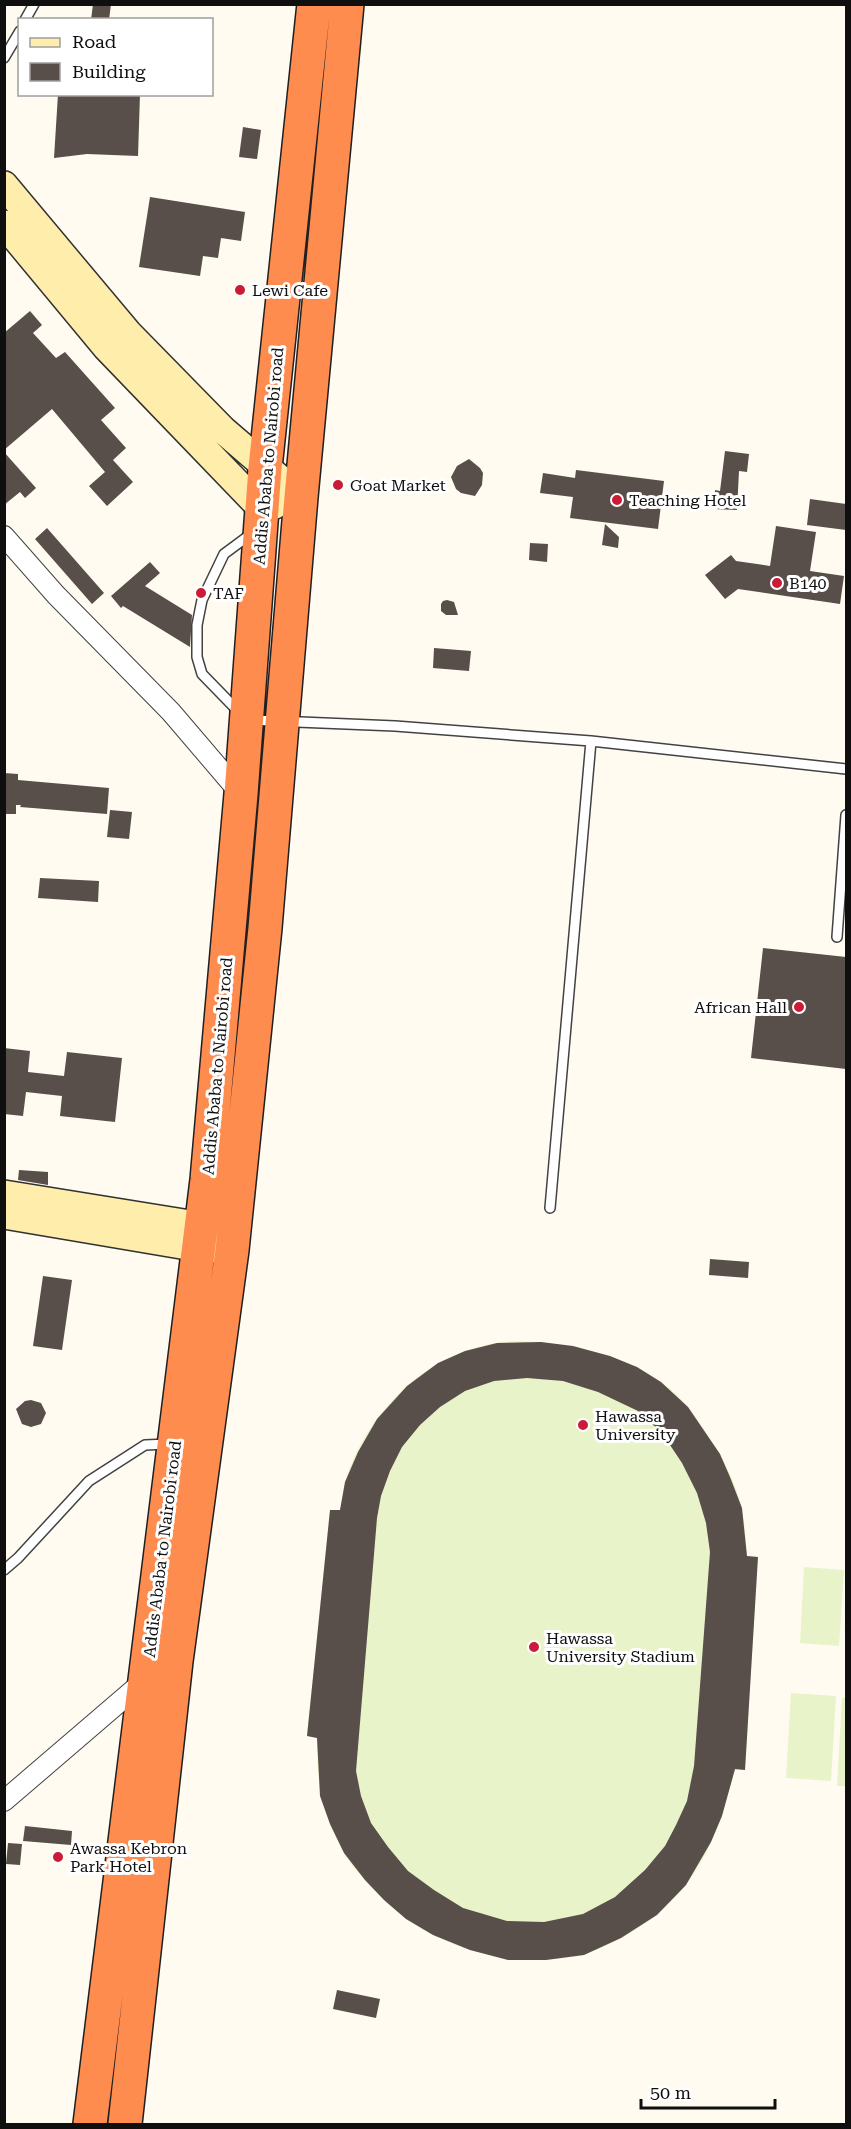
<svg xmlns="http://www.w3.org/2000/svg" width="851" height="2129" font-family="'Roboto Serif',serif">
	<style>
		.pitch { fill: #e9f3c9 }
		.building { fill: #584e4a; fill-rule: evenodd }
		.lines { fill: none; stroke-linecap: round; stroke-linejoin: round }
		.lane-casing { stroke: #424242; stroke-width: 12 }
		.street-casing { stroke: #424242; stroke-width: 22 }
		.secondary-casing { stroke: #313131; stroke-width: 30 }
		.highway-casing { stroke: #202020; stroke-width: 36 }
		.lane { stroke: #fff; stroke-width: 9 }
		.street { stroke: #fff; stroke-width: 20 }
		.secondary { stroke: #ffedac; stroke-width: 27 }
		.highway { stroke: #ff8c4f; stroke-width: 33 }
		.poi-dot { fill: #ca1b37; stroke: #fff; stroke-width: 2 }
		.labels { text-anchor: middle; stroke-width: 6; stroke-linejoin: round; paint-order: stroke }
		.poi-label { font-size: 16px; fill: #0f0f0f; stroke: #fff; text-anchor: start }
		.street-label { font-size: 16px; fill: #0f0f0f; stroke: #fff }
	</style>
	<rect width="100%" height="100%" fill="#fffbf1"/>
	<path class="pitch" d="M541,1342c50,6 116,25 148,66 8,10 14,21 21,31 13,19 28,48 32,71 3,15 4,31 5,46l11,1 -13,213h-10c-11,40 -23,82 -50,116 -13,17 -29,30 -47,42 -16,10 -34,20 -53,26 -7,3 -15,3 -22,4 -69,10 -141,-17 -189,-68 -11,-12 -24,-25 -31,-39 -22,-39 -26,-69 -26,-113l-10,-2 23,-226h10c2,-9 3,-19 5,-27 13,-48 51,-96 94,-120 17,-10 37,-16 56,-20 15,-3 31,-1 46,-1z
		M804,1567l40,3 -5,76 -39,-3z
		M791,1693l45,3 -5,85 -45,-3z
		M842,1698h4v88h-9z"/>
	<path class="building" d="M93,4h18l-2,16h-18z
		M58,94h82l-2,62 -51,-2 -33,4z
		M243,127l18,3 -4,29 -18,-2z
		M150,197l95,15 -4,29 -20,-3 -3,20 -15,-2 -3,20 -61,-9z
		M30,311l12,14 -9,8 23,25 9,-6 50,56 -14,12 25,28 -13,12 20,22 -26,24 -18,-20 16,-14 -53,-63 -48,41v-117z
		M725,451l24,3 -2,18 -8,-1 -2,39 -23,-1 1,-19 5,1z
		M4,452l32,36 -11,10 -5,-6 -16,13z
		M469,459l11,9 3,5 -1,12 -7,11 -14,-3 -5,-4 -5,-12 6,-11z
		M576,470l88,11 -6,48 -88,-11 3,-21 -33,-4 3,-20 32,5z
		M810,499l36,5v26l-39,-5z
		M605,524l14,13 -1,11 -16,-3z
		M776,526l40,6 -6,39 34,5 -4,28 -102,-15 -13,10 -20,-24 26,-20 5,6 34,5z
		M47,528l57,65 -12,11 -57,-65z
		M530,543l18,1 -1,18 -18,-2z
		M150,562l10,11 -15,13 47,29 -2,32 -67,-41 -2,2 -10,-12z
		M447,600l7,2 4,13h-12l-5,-4v-7l2,-3z
		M434,648l37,3 -2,20 -36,-3z
		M4,773l14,1v6l91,8 -2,26 -87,-7 1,-2h-5v9h-12z
		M110,810l22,2 -3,27 -22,-2z
		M40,878l59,3 -1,21 -60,-4z
		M763,948l83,9v112l-95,-11z
		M4,1048l26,3 -2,21 36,4 3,-24 55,6 -7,64 -55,-6 2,-20 -36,-4 -3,24 -19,-2z
		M19,1170l29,2v13l-30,-5z
		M710,1259l39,3 -1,16 -39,-3z
		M43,1276l29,4 -10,70 -29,-4z
		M541,1342l32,4 37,10 27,11 24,15 27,25 32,47 10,23 12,31 5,48 11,1 -13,213 -10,-1 -13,47 -11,26 -25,43 -29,30 -36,23 -37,17 -38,5h-38l-38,-10 -37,-15 -27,-16 -22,-19 -19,-20 -21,-27 -14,-29 -10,-28 -3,-58 -10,-2 23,-226h10l5,-28 13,-30 19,-33 30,-33 31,-23 27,-12 32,-8zM527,1378l36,3 35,11 40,19 24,22 20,30 15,30 9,30 4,29 -16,214 -7,35 -11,24 -11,21 -20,24 -30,27 -32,17 -39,8 -37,-1 -44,-13 -29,-18 -26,-19 -20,-24 -17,-24 -10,-27 -5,-25 21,-253 4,-22 9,-25 12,-24 18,-22 20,-18 25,-16 29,-10z
		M31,1400l10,3 5,10 -5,11 -10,3 -9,-3 -6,-15 9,-8z
		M25,1826l47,5 -1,14 -48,-4z
		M8,1843l14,1 -2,21 -14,-1z
		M337,1990l43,9 -4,19 -43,-9z"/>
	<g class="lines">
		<g class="lane-casing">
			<path id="lane" d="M25,20l9,-16
				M4,58l16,-27
				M238,711l-36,-37 -5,-17v-32l5,-25 22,-46 27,-20
				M251,720l144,6 196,15 255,28
				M837,937l9,-122
				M550,1208l41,-467
				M4,1570l14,-12 71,-77 56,-36 23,-1"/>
		</g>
		<g class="street-casing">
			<path id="street" d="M4,536l52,59 115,117 70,82
				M4,1801l141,-121"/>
		</g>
		<g class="secondary-casing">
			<path id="secondary" d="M4,185l124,148 95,97 78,67
				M4,224l102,123 156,162 13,-4
				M4,1194l217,35
				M4,1215l195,33 21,1"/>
		</g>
		<g class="highway-casing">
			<path id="highway" d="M90,2124l117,-944 34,-386 24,-326 49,-464
				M125,2124l51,-463 56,-411 33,-322 36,-431 46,-493"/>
		</g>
		<use href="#lane" class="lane"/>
		<use href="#street" class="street"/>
		<use href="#secondary" class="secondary"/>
		<use href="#highway" class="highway"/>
	</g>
	<g class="poi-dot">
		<circle cx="240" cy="290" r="6"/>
		<circle cx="338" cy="485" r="6"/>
		<circle cx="617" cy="500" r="6"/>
		<circle cx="777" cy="583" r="6"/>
		<circle cx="201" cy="593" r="6"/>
		<circle cx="799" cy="1007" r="6"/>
		<circle cx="583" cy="1425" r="6"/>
		<circle cx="534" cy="1647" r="6"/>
		<circle cx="58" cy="1857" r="6"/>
	</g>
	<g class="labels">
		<g class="poi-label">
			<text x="252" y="296">Lewi Cafe</text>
			<text x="350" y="491">Goat Market</text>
			<text x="629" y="506">Teaching Hotel</text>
			<text x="789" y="589">B140</text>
			<text x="213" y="599">TAF</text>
			<text x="787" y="1013" text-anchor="end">African Hall</text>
			<text x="595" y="1422">Hawassa<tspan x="595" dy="18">University</tspan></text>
			<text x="546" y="1644">Hawassa<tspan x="546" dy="18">University Stadium</tspan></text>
			<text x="70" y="1854">Awassa Kebron<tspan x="70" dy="18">Park Hotel</tspan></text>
		</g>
		<g class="street-label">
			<text transform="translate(268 456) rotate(-85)" y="6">Addis Ababa to Nairobi road</text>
			<text transform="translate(217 1066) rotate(-85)" y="6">Addis Ababa to Nairobi road</text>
			<text transform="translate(162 1549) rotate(-83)" y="6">Addis Ababa to Nairobi road</text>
		</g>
	</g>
	<rect width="851" height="2129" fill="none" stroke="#0f0f0f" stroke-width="12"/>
	<rect x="18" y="18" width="195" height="78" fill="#ffffff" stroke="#9f9f9f" stroke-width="1.5"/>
	<rect x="30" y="38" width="30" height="9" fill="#ffedac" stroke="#9f9f9f" stroke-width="1.5"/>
	<text x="72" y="48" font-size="18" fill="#0f0f0f">Road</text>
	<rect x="30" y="63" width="30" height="18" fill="#584e4a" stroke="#9f9f9f" stroke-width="1.5"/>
	<text x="72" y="78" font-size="18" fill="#0f0f0f">Building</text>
	<path d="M641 2099v9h134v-9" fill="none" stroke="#0f0f0f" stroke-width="3"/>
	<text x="650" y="2099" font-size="18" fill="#0f0f0f" stroke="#ffffff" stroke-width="4.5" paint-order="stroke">50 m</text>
</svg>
